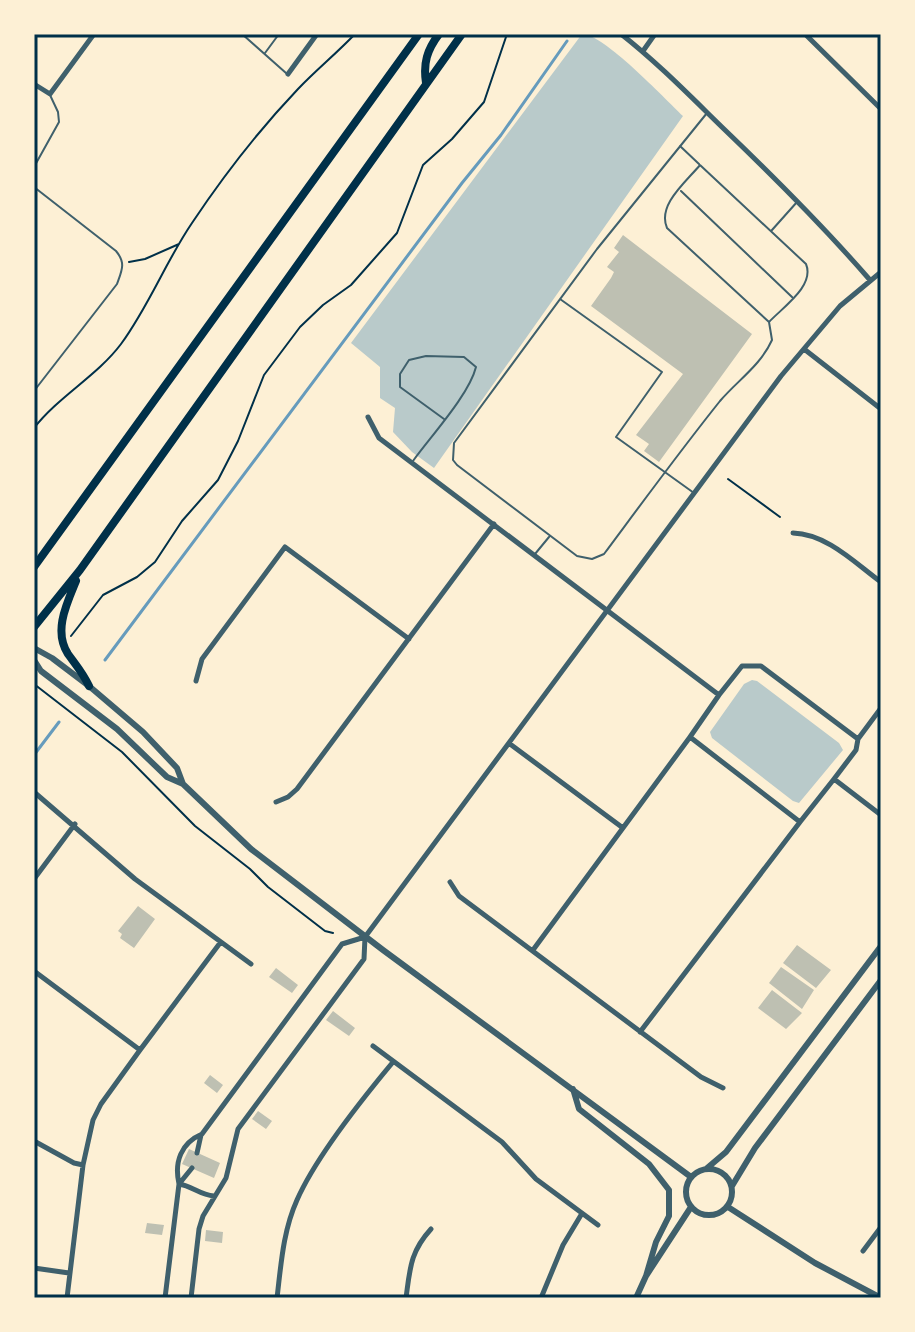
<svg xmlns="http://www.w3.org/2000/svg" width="915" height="1332" font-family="Montserrat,sans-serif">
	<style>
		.green { fill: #b9caca }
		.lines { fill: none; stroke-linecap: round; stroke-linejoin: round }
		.stream { stroke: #669bbc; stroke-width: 3 }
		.building { fill: #bec0b2 }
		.path { stroke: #003049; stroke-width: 2 }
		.service { stroke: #3f606c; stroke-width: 2 }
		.minor { stroke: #3f606c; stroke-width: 5 }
		.tertiary { stroke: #3f606c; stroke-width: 6 }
		.primary { stroke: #003049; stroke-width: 8 }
		.neatline { fill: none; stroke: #003049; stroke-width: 3 }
	</style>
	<rect width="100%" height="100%" fill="#fdf0d5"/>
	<path class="green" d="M582,34c22,0 82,64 101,82l-249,352 -22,-16 -19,-20 2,-24 -15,-10v-31l-29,-24z
		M752,680l5,1 82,62 4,7 -44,53 -6,-2 -81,-63 -2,-6 34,-48z"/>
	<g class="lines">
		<path class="stream" d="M105,660l357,-477 39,-48 66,-94
			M34,755l25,-33"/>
	</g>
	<path class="building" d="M623,235l129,99 -93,128 -15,-11 5,-7 -13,-9 47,-61 -92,-68 20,-28 3,-6 -7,-5 12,-15 -5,-4z
		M138,906l17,13 -21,29 -14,-10 2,-4 -4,-3z
		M797,945l34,25 -15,18 -33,-25z
		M781,967l33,23 -12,19 -33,-26z
		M276,968l22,17 -6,8 -23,-16z
		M772,990l30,23 -16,16 -28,-21z
		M333,1011l22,17 -6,8 -23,-16z
		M210,1075l13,10 -6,8 -13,-10z
		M258,1111l14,10 -6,8 -14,-10z
		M189,1149l31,14 -6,15 -32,-14z
		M147,1223l17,2 -2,10 -17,-2z
		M206,1230l17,2 -1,11 -17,-2z"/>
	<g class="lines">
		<path class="path" d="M129,262l16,-3 34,-15
			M34,428c25,-32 63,-52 87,-84 28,-38 45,-83 71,-121 32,-48 67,-93 106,-134 18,-19 39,-36 57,-55
			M728,479l52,38
			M71,636l32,-41 34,-18 18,-15 27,-41 36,-41 20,-39 26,-66 36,-48 23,-22 28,-20 46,-52 26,-68 29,-26 32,-37 23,-68
			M34,684l88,68 73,74 55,43 18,18 57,44 8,2"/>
		<path class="service" d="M242,34l44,39
			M265,53l14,-19
			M707,113l-110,136 -143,194 -1,17 4,5 120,91 15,3 12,-5c38,-51 76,-103 116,-153 17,-20 41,-36 52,-61l-3,-18 -102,-94c-10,-23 19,-46 33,-63l106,99c9,22 -23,43 -37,58
			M680,146l19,18
			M34,167l25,-45 -1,-10 -8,-17
			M34,187l82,64c10,12 6,19 1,33l-83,107
			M681,191l111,106
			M772,230l25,-28
			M560,299l102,73 -46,65 78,56
			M413,461c18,-25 56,-66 63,-94l-12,-10 -38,-1 -17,4 -9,14v13l44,32
			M535,554l14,-17"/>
		<path class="minor" d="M621,34c37,29 70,63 104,96 50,48 99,97 145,150
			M805,34l76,75
			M643,51l12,-17
			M288,74l29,-40
			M34,84l16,10 44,-60
			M804,349l77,60
			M368,417l11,21 340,257 23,-29h19l97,73 -2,11 -22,29 47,36
			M793,533c34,1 62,30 88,49
			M196,681l6,-22 83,-112 124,92
			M719,695l-29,42 110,85 34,-43
			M858,739l23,-31
			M510,744l113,84
			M34,792l101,87 116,85
			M276,802l12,-5 9,-8 197,-265
			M34,879l41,-55
			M450,882l9,14 242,181 22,11
			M365,937l416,-561 59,-70 41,-34
			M533,950l157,-213
			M34,971l106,79
			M640,1032l160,-210
			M373,1046l129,96 34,37 62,46
			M34,1141l40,22 9,2
			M197,1153l4,-18
			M214,1196c-14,-1 -22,-10 -35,-12 -5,-22 2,-41 23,-50l140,-190 23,-7
			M863,1251l18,-24
			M34,1268l35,5
			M67,1298l16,-133 10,-45 8,-16 39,-54 80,-107
			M165,1298l14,-114 13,-16
			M191,1298l8,-69 4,-13 23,-38 12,-49 126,-170 1,-22
			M277,1298c4,-33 6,-67 20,-98 18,-41 66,-102 96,-138
			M406,1298c4,-29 4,-46 25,-69
			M541,1298l22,-53 18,-30"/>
		<path class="tertiary" d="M34,648l18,10 37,28 54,46 34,36 6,16 68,65 132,101 308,227
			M34,660l7,11 76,58 50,48 16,7
			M573,1089l6,20 70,55 20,26v26l-13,26 -10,34
			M686 1192a23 23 0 1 1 46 0a23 23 0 1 1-46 0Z
			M706,1169l20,-17 155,-206
			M732,1186l23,-38 126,-168
			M728,1207l87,56 66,35
			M636,1298l10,-22 45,-69"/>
		<path class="primary" d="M426,83c-3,-20 1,-33 13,-49
			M34,567l385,-533
			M76,581c-9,22 -23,50 -8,73 8,11 15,19 21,32
			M34,627l46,-57 382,-536"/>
	</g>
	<rect width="915" height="1332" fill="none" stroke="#fdf0d5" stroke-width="72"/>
	<rect x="36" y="36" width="843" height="1260" class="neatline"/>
</svg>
